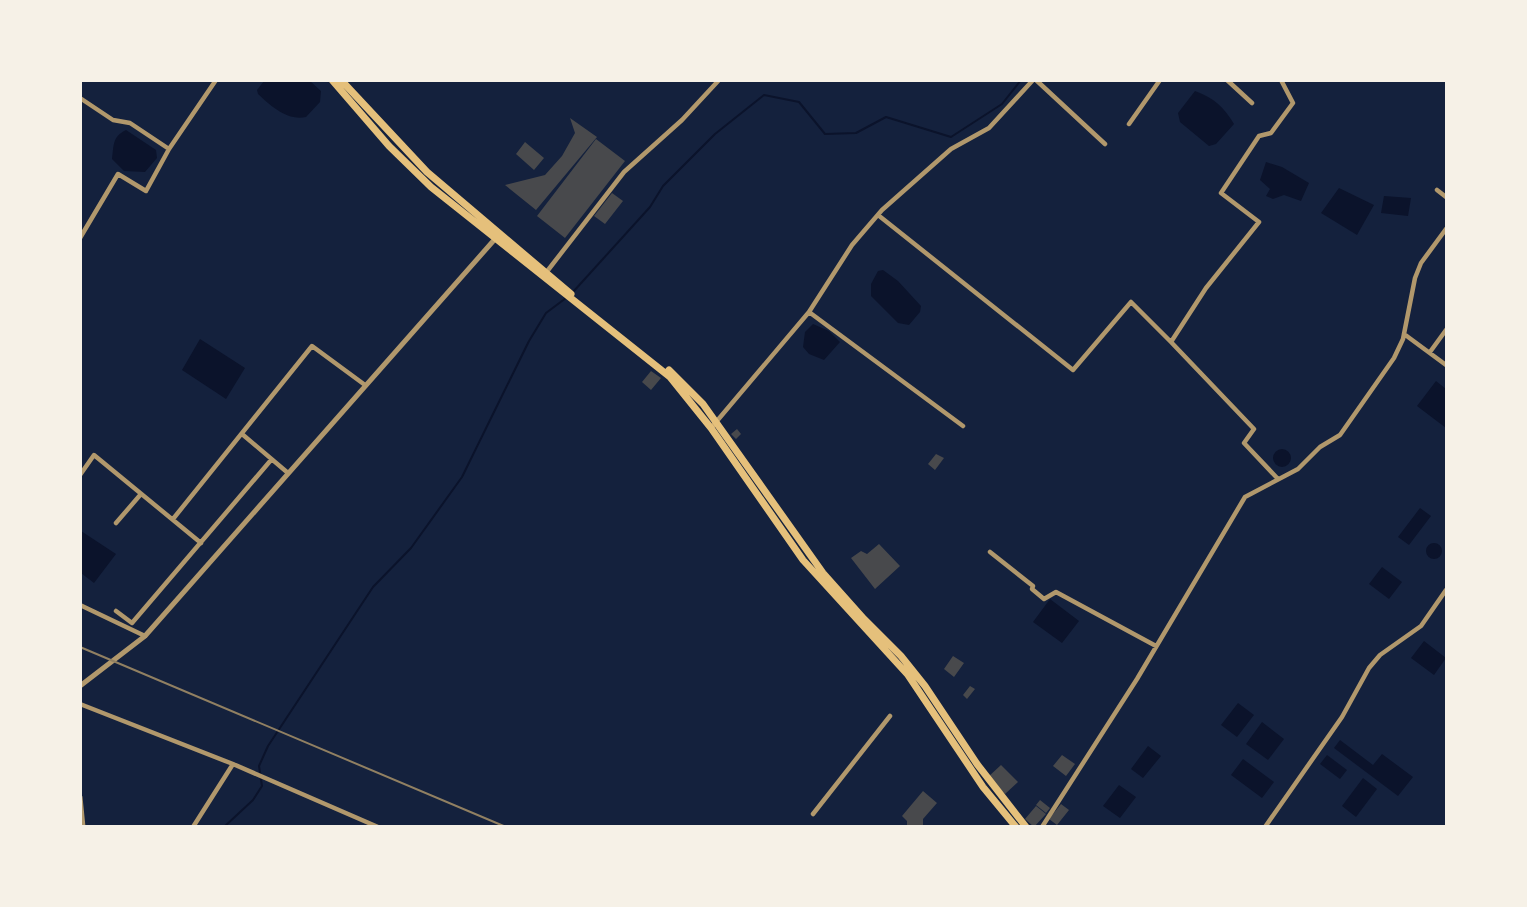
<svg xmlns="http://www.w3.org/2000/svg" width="1527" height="907" font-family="'Exo 2',sans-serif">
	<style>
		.water { fill: #0b132b }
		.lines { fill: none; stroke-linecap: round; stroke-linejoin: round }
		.stream { stroke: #0b132b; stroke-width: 2 }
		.building { fill: #48494c }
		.minor { stroke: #b1986c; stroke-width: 4.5 }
		.tertiary { stroke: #b1986c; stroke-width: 5 }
		.trunk { stroke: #e5c07b; stroke-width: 7 }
		.rail { stroke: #918062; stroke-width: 2 }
	</style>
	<rect width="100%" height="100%" fill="#14213d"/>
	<path class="water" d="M264,81h46l11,10 -1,11 -14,15c-19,4 -35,-11 -48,-23l-1,-4z
		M1195,91c19,7 29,16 39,33l-18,20 -7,2 -29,-24 -2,-9z
		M126,130l30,20 1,8 -12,14 -21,-1 -12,-12c2,-14 0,-22 14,-29z
		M1266,162l16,5 27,16 -8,18 -17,-6 -11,4 -7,-3 4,-7 -10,-9z
		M1339,188l35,17 -17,30 -36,-22z
		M1384,196l27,2 -3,18 -27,-3z
		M883,270l15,11 23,25 -1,6 -11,13 -11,-2 -27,-27v-12l7,-13z
		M813,324l16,7 11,11 -16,18 -15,-6 -6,-7 2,-15z
		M200,339l45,29 -19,31 -44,-29z
		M1436,381l10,8v39l-29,-22z
		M1273 458a9 9 0 1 1 18 0a9 9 0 1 1-18 0Z
		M1420,508l11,8 -22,29 -11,-8z
		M81,531l35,23 -22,29 -13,-10z
		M1426 551a8 8 0 1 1 16 0a8 8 0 1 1-16 0Z
		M1382,567l20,15 -13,17 -20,-15z
		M1050,599l29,22 -17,22 -29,-21z
		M1424,641l22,17 -12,17 -23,-17z
		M1238,703l16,12 -17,22 -16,-12z
		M1262,722l22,17 -16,21 -22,-16z
		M1340,740l33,25 9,-11 31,23 -15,19 -64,-48z
		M1148,746l13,10 -18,22 -12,-9z
		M1327,755l20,15 -7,9 -20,-15z
		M1243,759l31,23 -12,16 -31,-23z
		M1363,778l14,11 -21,28 -14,-11z
		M1119,785l17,12 -16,21 -17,-12z"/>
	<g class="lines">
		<path class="stream" d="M573,292l77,-85 13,-21 52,-52 49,-39 35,7 26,32 31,-1 30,-16 65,20 51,-33 19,-24
			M224,827l29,-27 9,-14 -3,-20 9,-20 105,-159 38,-39 51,-71 67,-136 17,-28 20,-15"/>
	</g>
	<path class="building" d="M570,118l27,19 -61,73 -31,-25 40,-10 17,-19 13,-23z
		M596,139l29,22 -60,77 -28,-22z
		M525,142l19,16 -10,12 -18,-16z
		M612,193l11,8 -18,23 -11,-8z
		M651,371l10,7 -10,12 -9,-8z
		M737,429l4,5 -5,5 -5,-5z
		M936,454l8,4 -9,12 -7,-6z
		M879,544l21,22 -25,23 -24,-31 10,-7 6,3z
		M953,656l11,7 -10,14 -10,-8z
		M970,686l5,3 -8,10 -4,-4z
		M1062,755l13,9 -9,12 -13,-10z
		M1001,765l17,17 -13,12 -17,-17z
		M923,791l14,12 -14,16v8h-16v-6l-5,-5z
		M1040,800l10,8 -4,5 -10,-8z
		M1061,804l8,6 -12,15 -8,-6z
		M1036,806l10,8 -12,13 -9,-8z"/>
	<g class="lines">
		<path class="minor" d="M1036,80l69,64
			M1227,80l25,23
			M80,98l33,22 17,3 39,26
			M1129,124l31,-44
			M1437,190l9,7
			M878,215l195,155 58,-68 40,40
			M80,238l38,-64 28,17 23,-42 47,-69
			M545,274l79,-102 58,-52 37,-40
			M809,312l154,114
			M1404,334l42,31
			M1430,352l16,-22
			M711,428l98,-116 43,-67 30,-35 69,-61 38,-21 44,-48
			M242,434l46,39
			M80,475l14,-20 107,88
			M1278,479l-34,-36 10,-14 -83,-87 35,-54 53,-66 -38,-29 38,-57 12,-3 22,-30 -12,-23
			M173,519l139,-173 53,39
			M116,523l25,-29
			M990,552l43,34 -1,3 12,10 12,-7 100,54
			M80,605l65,31
			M116,611l16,12 139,-163
			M80,704l153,60 145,63
			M813,814l77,-98
			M193,827l40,-63
			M1042,827l95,-148 108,-182 53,-28 22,-22 20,-12 54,-77 9,-19 12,-61 6,-15 25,-34
			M1265,827l77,-110 27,-49 11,-13 41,-29 25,-36"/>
		<path class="tertiary" d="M80,686l65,-50 350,-397
			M80,797l3,30"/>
		<path class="trunk" d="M332,80l57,66 42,41 239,190 41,51 92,132 105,115 75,112 33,40
			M341,80l86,92 144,122
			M669,370l34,34 120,169 41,46 37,37 24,30 52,78 49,63"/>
		<path class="rail" d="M80,647l426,180"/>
	</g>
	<rect width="1527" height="907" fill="none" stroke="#f6f1e7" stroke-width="164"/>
</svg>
